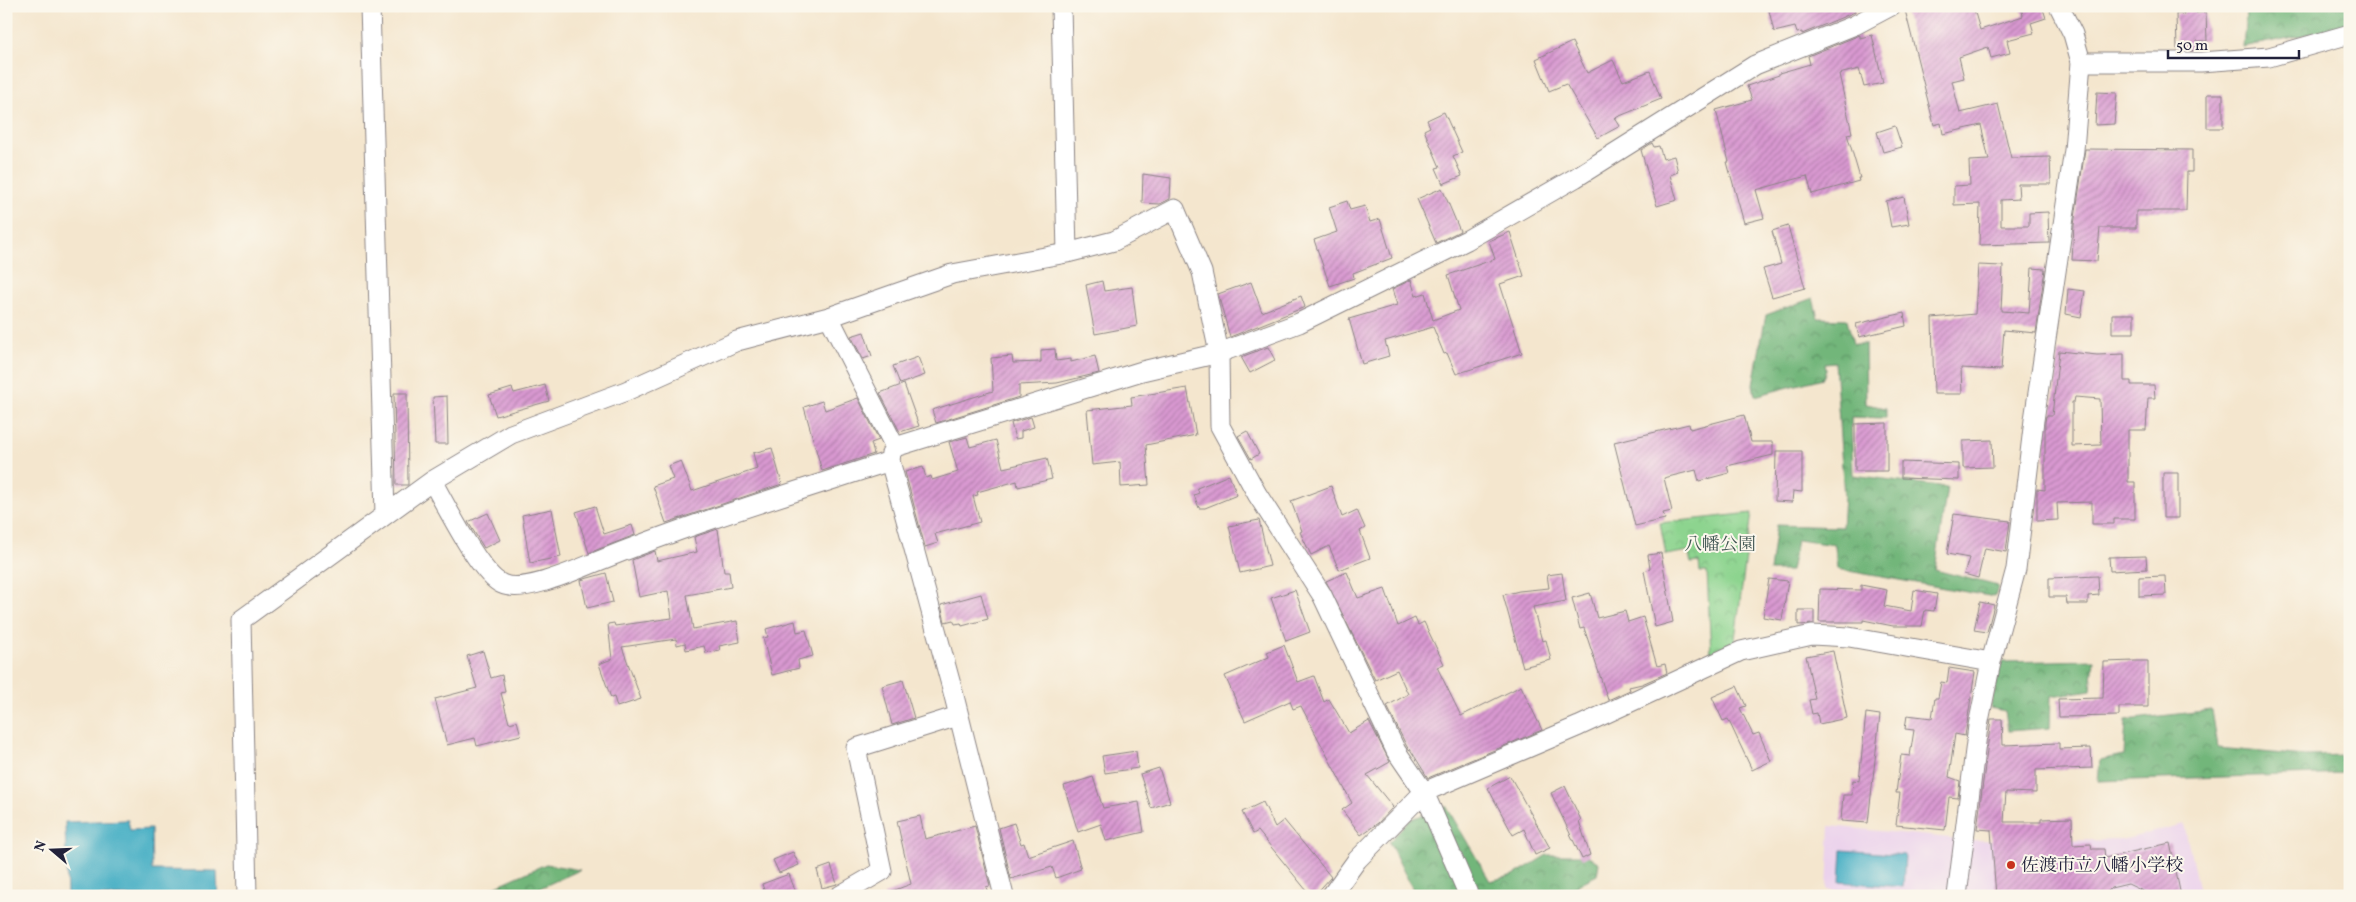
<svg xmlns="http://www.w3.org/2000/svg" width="2356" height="902" font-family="Vollkorn,'Noto Serif JP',serif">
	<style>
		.built { fill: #ebd1ec }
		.forest { fill: url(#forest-crowns); stroke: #4a6c5a }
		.park { fill: url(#park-crowns); stroke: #587b65 }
		.water { fill: #45aec4; stroke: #346880 }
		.building { fill: url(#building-hatch); fill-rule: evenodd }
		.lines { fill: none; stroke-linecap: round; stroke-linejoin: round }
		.minor-casing { stroke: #8b8484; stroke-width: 21 }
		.minor { stroke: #fff; stroke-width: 19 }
		.poi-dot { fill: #c8321e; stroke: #fbf7ec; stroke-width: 2 }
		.labels { text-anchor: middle; stroke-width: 4; stroke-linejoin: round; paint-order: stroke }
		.park-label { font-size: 18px; fill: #425754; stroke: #fbf7ec }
		.poi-label { font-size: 18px; fill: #22223b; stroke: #fbf7ec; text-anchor: start }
	</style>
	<defs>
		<pattern id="forest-crowns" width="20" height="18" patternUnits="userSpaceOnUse" patternTransform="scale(1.25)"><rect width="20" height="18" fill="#72b67a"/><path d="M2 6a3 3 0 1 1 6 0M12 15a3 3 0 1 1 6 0" fill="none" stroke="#5d9465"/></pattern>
		<pattern id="park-crowns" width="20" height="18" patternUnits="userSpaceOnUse" patternTransform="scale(1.25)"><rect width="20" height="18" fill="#8dd48f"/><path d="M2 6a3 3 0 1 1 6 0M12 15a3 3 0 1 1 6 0" fill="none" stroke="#79b67c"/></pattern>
		<pattern id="building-hatch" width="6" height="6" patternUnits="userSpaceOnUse" patternTransform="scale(1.25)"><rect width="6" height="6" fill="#d999d1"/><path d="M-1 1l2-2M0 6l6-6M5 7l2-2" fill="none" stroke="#b07cab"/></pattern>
	</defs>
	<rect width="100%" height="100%" fill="#fbf7ec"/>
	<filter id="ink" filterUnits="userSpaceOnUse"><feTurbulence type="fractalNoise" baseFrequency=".02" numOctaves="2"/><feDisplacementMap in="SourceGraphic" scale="10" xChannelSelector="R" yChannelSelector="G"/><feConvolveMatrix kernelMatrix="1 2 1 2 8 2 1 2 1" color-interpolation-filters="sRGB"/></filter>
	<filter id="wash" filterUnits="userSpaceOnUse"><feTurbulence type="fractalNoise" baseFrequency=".0096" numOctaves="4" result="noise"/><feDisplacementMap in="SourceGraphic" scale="20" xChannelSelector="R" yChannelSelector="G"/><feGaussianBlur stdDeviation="1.12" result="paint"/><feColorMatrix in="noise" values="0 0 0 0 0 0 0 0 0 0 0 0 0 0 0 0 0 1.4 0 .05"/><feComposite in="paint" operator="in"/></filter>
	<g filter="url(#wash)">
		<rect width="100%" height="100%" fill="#f4e6ce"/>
		<path class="built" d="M2184,824l16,72h-334l-39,-7 3,-63 139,14 51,1 102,-1z"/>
		<path class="forest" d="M2252,6h98v20l-107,21 3,-36z
			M1813,298l5,20 29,1 6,25h12l1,60 20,4v10l-35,-1 2,58 94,12 -12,83 63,16 -3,11 -158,-28 -2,-24 -38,-5 -6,31h-21l6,-46 66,2 2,-30 -9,-135 -10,1 1,7 -3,8 -68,18 -2,-12 13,-69z
			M2094,660l-3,30 -40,6 -1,32 -42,3 -3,-20 -15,-3 12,-46z
			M2212,710l6,38 87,8 45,-1v18l-252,8 2,-21 24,-5 2,-35z
			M1446,806l44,75 24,-6 33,-20h40l12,8 -2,12 -22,11 -8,10h-151l-27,-54 20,-22z
			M546,864l34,6 -58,26h-48z"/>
		<path class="park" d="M1752,513l-18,133 -23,8 -4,-82h-7l-1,-10 -8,1 -3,-12 -22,4 -6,-32z"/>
		<path class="water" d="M128,820l2,10 21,-1 1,41 65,1 1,25h-151l-2,-74z
			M1842,850l63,5 -2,32 -63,-5z"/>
		<g id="blocks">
			<path class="building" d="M1768,6h86l1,6 -53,22v-2l-5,1 -2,-6 -21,5z
				M1919,6h54l7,24 43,-14 -2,-10h21l4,12 -15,5 3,10 -27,7 3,13 -19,5 -3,-11 -29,10 5,21 -12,3 8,32 38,-9 13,54 39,-1 1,27h-33l1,15 -18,1v26h28v-13l19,-1 1,31 -70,2 1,-41 -26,1v-19l16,-1 -1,-24 20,-1 -8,-35 -38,9 -2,-11 -7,2 -29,-115z
				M2196,10v3l10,-1 1,29h-10l1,10 -21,-2 -1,-35h8l-1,-3z
				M1860,35v3l12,-3 11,48 -19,4 -5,-18 -20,5 13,59 -5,1 13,44h-2l1,3 -47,13 -5,-18 -51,14 8,28 -20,5 -17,-61h2l-13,-52 36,-10 -5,-14 32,-11v-2l31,-9 -2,-8z
				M1572,42l15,31 26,-13 10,21 27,-10 11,28 -46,19 5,8 -22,12 -32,-54 -17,7 -13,-32z
				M2097,92l20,1 -3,31 -19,1z
				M2207,94h16v34h-16z
				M1444,112l18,40 -9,4 9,20 -19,8 -7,-16 4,-1 -16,-37 6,-3 -3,-7z
				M1895,126l7,21 -19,5 -6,-20z
				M1652,143l2,4 5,-1 4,13 11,-3 4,16 -8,3 7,25 -20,6 -16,-56z
				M2085,149l107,1v22h-5l-1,39h-50v17h-36l-3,33 -25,-1 2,-35z
				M1143,174l28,4 -1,21 -10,5 -18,-1z
				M1442,188l18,43 -24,12 -19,-44z
				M1904,197l5,27 -18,3 -5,-26z
				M1347,201l3,9 15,-4 5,16 10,-3 12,39 -39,15 1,5 -24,8 -16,-46 23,-8 -8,-25z
				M1788,226l17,62 -33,9 -9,-28 18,-5 -9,-33z
				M1510,232l14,44 -24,8 22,69 -66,21 -9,-21 -3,1 -11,-27 -48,14 4,15 -27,8 -13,-45 48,-14 -5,-16 19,-9 5,16 9,-3 8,27 26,-10 -11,-35 47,-16 -6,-18z
				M1978,265l25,1 -2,45 28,2 3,-45 13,1 -9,64 -32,-3 -3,40 -40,-2 1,26h-28l-2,-76 43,-4z
				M1102,281l2,10 28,-4 5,39 -42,8 -9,-49z
				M1251,282l11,30 39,-16 4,11 -75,30 -12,-43z
				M2068,289l17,2 -4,26 -15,-3z
				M1904,313l2,13 -47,11 -3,-13z
				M2112,314h22v19h-22z
				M864,332l8,24 -9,3 -12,-23z
				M1268,347l7,13 -25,13 -9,-16z
				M1055,349l1,12 15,-2v3l24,-6 4,17 -42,10 -38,2v12l-83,26 -4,-13 61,-19 -2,-33 21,-2 1,7 28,-1v-12z
				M2059,351l38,4 27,-1v27h7v4h23l1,13h-7l-2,32h-18v52h7v37h-21v5h-22v-22l-35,1 1,17 -21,1v-32l8,1v-69l1,-5h6zM2075,397l25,2 1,46 -29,1v-44h2z
				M918,357l7,18 -25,9 -7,-18z
				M904,384l15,42 -19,6 -20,-39z
				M545,385l4,16 -53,15 -7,-21 23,-7 2,5z
				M1187,388l9,47 -50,10 3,40 -28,2 -1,-25 -28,3 -5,-55 45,-5 -1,-8z
				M394,393h13l1,92h-12z
				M447,396l1,48h-13l-2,-47z
				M858,398l21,42 -8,3 3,11 -52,17 -18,-64 18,-6 3,9z
				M1744,415l7,27h22v13l-46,11 2,7 -30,8 -3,-11 -32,8 8,33 -9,2 2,6 -30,7 -21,-84 75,-18 1,5z
				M1031,417l3,10 -13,4v7l-6,1 -4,-16z
				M1887,423v48h-32v-47z
				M1247,431l12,23 -8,5 -13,-23z
				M967,437l3,10 26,-7 7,28 44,-10 5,21 -34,8 -1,-6 -40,11 1,3 -5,1 7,26 -45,12 3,9 -13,4 -20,-75 18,-5 3,11 5,-2 1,4 26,-8 -9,-30z
				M1992,440l1,27 -30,1v-27z
				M772,448l10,36 -116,39 -13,-37 20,-7 -5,-13 13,-5 11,30 65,-22 -4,-16z
				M1776,451h26v41l-9,-1 -1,11 -17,-1z
				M1901,462l58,2v16l-58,-2z
				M2163,473h15v45h-15z
				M1229,475l8,20 -32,13h-6l-5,-13 5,-2 -2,-5z
				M1331,486l11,31 15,-7 8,18 -5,3 10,27 -31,12 -10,-24 -18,9 -11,-23 2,-1 -11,-30z
				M595,506l9,28 28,-9 3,10 -46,18 -13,-41z
				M552,509l9,48 -31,6 -8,-48z
				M488,513l12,27 -16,8 -16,-26z
				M1954,514l56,7 -4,31 -21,-4 -7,30 -14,-4 5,-16 -22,-4z
				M1259,520l11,46 -30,7 -11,-47z
				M718,529l6,43h5l2,15 -44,8 6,34 44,-8 3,21 -21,4 1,4 -14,3 -2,-7 -18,4 -1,-7 -8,2 -1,-6 -54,8 19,52 -24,8 -3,-10 -3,1 -12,-34 13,-5 -4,-35 6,-1 1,3 57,-8 -4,-27 -29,6 -7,-37 23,-9 2,10 40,-9 -3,-15z
				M1661,553l12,69 -18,5 -11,-56 6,-2 -2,-14z
				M2146,556l1,13 -37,2 -1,-14z
				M1347,572l11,26 27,-9 13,37 17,-8 3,7 6,-3 20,42 -7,3 24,49 60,-30 21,44 -114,48 -18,-29 -1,1 -3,-5 -19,-39 21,-12 -11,-24 -22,10 -49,-99z
				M606,573l7,29 -26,6 -6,-28z
				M1562,573l4,28 -33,6 9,34 4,-1 5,20 -28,7 -20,-72 16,-4 30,-3 -2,-13z
				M2098,576l1,19 -11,1v8h-21l-1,-7h-17v-19z
				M2165,576l1,19 -27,1v-19z
				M1769,579l19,2 -6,39 -19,-3z
				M1861,585l26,5 -3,16 27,5 3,-21 23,4 -3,17 -9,-1 -3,16h-29l-30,-6v2h-44l1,-33 41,1z
				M1295,590l15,42 -24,9 -15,-43z
				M1590,593l7,25 28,-7 3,11 15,-5 14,49 8,-2 2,9 -25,11 -13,3 1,3 -22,10 -24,-72 -4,1 -8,-31z
				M981,594l7,25 -26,7 -1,-3 -6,1 -2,-4 -8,2 -4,-17z
				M1980,602l14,3 -7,27 -13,-2z
				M1798,610h16v14l-16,1z
				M795,621l2,11 9,-2 7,26 -15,4 1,8 -27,7 -9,-37 5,-1 -2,-8z
				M1284,645l14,37 16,-6 10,26 5,-3 20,34 20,-12 21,41 -23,13 26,32 -15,16 -17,12 -19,-25 10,-7 -51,-97 -8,3 -3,-8 -45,20 -20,-45 44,-19 -2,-5z
				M483,651l8,27 11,-3 3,17 -4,1 8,30 8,-2 4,14 -44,11 -2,-8 -28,7 -12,-46 42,-11 -10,-32z
				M1833,651l14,67 -28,6 -2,-11 -5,1 -3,-14 6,-1 -9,-43z
				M2135,661h13v46h-29v9l-60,1 -1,-18 45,-1 1,-36z
				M1949,668l26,4 -10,64 -10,-2 -6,43 11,4 -2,17 -9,-1 -4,33 -49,-5 4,-32h-4l5,-38 9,1 4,-26 -9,-1 2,-14 25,3 3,-20h3l3,-16 6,1z
				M903,680l11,38 -22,7 -10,-39z
				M1737,686l9,20 -6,2 13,27 6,-2 12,28 -19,9 -24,-51 -5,2 -11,-24z
				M1866,713l14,2 -12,108 -27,-2 2,-26h9l1,-15 6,1z
				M1991,719h11l1,26 56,-2v6l32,-1 1,20 -56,2v23l-30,-1 -2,30h37v-3l31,-1 1,27 18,-1 1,5h12l1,9 65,-15 11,53h-34v-3l-19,-9 -17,4 -7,8h-108l-5,-66 -14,-1z
				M1136,751l2,17 -33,5 -3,-17z
				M1159,768l11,34 -19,6 -11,-34z
				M1510,776l40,72 -15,7 -11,-26 -11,6 -25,-47z
				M1093,777l10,31 36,-6 5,30 -38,9 -5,-17 -23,8 -14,-46z
				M1565,786l16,34 -2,1 11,34 -8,4 -31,-66z
				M1263,802l12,25 9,-7 47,57 -17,19h-3l-53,-65 -5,3 -11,-22z
				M920,816l5,23 50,-13 15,60 -4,1 3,9h-105v-2l27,-10 -14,-63z
				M1014,823l7,21 3,-1 4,13 45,-15 8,28 -25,9 -4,-11 -41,12 -12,-51z
				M793,852l6,13 -20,8 -6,-13z
				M831,865l6,19 -15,4 -5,-18z
				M789,874l8,22h-31l-4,-12z"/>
		</g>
	</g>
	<g filter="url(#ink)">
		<use href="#blocks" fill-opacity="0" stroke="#8b8484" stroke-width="1"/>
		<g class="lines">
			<g class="minor-casing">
				<path id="minor" d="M370,6l15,508
					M1061,6l6,247
					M2081,62h120l68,-5 81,-23
					M829,317l66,130
					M432,481c13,22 48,94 70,103 21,10 72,-13 94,-22 96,-39 196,-69 294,-101
					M247,896l-6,-276 191,-139 79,-47 115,-43 111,-50 92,-24 123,-43 115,-21 47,-12 61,-32 27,63 17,81 1,73 37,68 65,101 74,156 28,41 45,104
					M839,896l43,-25 -26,-123 102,-32
					M1004,896l-51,-204 -63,-231 1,-8 4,-6 247,-76 77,-18 80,-30 168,-83 108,-62 180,-113 100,-40 36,-19
					M1331,896l26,-36 67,-68 155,-66 162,-75 71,-16 37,2 142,25
					M1957,896l21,-170 13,-64 25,-93 18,-149 40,-270 7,-88 -8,-28 -14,-28"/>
			</g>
			<use href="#minor" class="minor"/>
		</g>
	</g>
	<circle class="poi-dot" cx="2011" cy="865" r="5"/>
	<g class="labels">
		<g class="park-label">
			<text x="1720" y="550">八幡公園</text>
		</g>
		<g class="poi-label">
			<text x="2021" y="871">佐渡市立八幡小学校</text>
		</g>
	</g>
	<rect width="2356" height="902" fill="none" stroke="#fbf7ec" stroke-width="25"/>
	<g transform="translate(52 850) rotate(289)" stroke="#fbf7ec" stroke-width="4" paint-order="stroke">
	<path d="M0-4L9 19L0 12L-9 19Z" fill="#22223b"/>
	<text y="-8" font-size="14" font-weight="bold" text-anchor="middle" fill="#22223b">N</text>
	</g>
	<path d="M2168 50v8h131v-8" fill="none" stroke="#22223b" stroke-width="2.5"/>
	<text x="2176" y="50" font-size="15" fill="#22223b" stroke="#fbf7ec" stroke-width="4" paint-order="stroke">50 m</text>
</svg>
